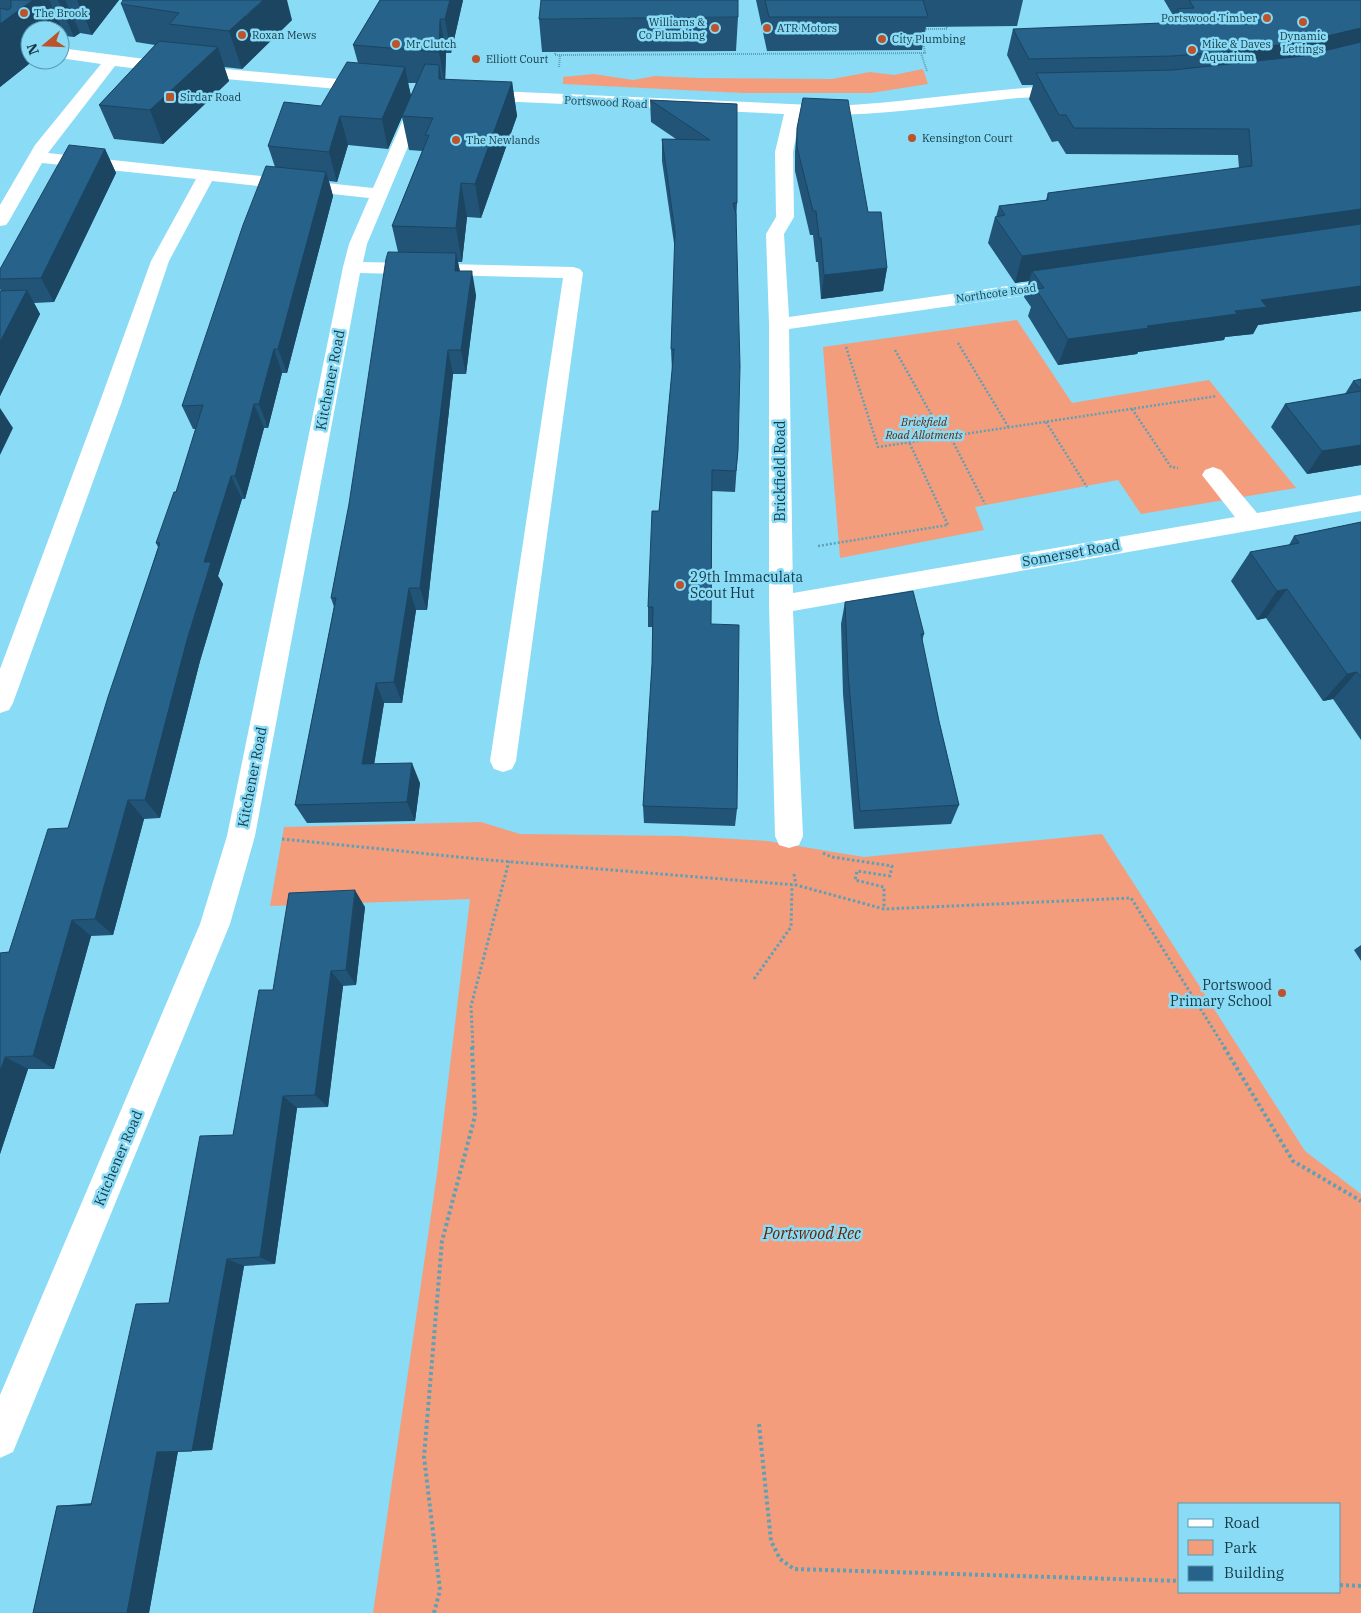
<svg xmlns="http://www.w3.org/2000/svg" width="1361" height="1613" font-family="'IBM Plex Serif',serif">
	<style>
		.green { fill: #f49d7d; fill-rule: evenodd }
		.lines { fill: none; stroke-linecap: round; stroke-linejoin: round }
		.path-far3 { stroke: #5fa0b5; stroke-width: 2; stroke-dasharray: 1 1; stroke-linecap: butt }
		.path-far2 { stroke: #5fa0b5; stroke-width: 2.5; stroke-dasharray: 2 2; stroke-linecap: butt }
		.path-far1 { stroke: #5fa0b5; stroke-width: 3; stroke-dasharray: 2.5 2.5; stroke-linecap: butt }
		.path { stroke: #5fa0b5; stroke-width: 4; stroke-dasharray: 3 3; stroke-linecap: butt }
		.minor { fill: #fff; fill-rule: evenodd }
		.wall { fill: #215477; fill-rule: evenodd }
		.shaded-wall { fill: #1b4561 }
		.building { fill: #26628a; stroke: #1b4561 }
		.poi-dot { fill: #bb542b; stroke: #89dbf6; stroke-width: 2 }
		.labels { text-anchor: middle; stroke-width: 5; stroke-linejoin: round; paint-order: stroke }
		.far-poi-label { font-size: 11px; fill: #163944; stroke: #89dbf6; text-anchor: start }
		.far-street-label { font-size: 11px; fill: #163944; stroke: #89dbf6 }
		.far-park-label { font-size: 11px; font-style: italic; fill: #6b2200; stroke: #89dbf6 }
		.street-label { font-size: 14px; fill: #163944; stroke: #89dbf6 }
		.poi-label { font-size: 14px; fill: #163944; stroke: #89dbf6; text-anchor: start }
		.near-park-label { font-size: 16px; font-style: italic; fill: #6b2200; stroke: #89dbf6 }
	</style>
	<rect width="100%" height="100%" fill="#89dbf6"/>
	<path class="green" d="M923,69l5,15 -57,9h-128l-180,-9v-7l31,-3 39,6 22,-4 42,2 135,1 38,-7 24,3z
		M1017,320l55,83 137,-23 87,108 -155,26 -23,-34 -143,27 9,23 -144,28 -17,-211z
		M481,822l39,12 162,2 85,5 97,16 238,-23 203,317 56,43v419h-988l64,-439 33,-275 -200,7 14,-79zM1180,1504h160v88h-160z"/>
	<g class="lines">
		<path class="path-far3" d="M924,29h23l-1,-4
			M555,49v6l370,-2 -2,-13
			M921,53l6,18
			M559,67l1,-12"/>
		<path class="path-far2" d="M958,343l51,85
			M846,347l32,100 339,-51
			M895,350l49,87
			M1132,409l39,58 7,1
			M1046,422l41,65
			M950,436l35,68
			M818,546l130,-21 -39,-83"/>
		<path class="path-far1" d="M282,839l207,21 307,25 88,24 247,-11 94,150
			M823,853l9,4 60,9 -2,10 -33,-5 -2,9 29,7v22
			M794,874l2,11
			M754,979l37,-52 1,-42
			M473,1048l-2,-42 38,-145"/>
		<path class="path" d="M1224,1047l69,114 68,40
			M759,1424l12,117 9,18 14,10 386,12
			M1340,1585l21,1
			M434,1613l6,-23 -16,-133 18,-216 33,-125 -3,-69"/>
		<path class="minor" d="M60,48l155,20 157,14 6,2 2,3 -2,3 -6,2 -157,-14 -100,-12 -67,87 325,35 39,-89 2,-3h12l2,3 -61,145 -4,18 210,5 7,2 3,4 -67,488 -4,8 -9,3 -9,-3 -4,-8 73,-483 -203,-5 -105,563 -25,88 -217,528 -13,6v-63l200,-471 27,-88 116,-569 6,-23 20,-46 -157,-17 -43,80 -48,143 -108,299 -4,7 -9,3v-44l99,-265 52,-143 45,-82 -154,-16 -33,58 -3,4 -6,1v-21l35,-60 66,-81 -41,-6z
			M1067,85l6,2 2,3 -2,3c-21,6 -44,3 -65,6 -69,8 -138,18 -208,16l-7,37 1,65 -10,17 5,83 274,-39 7,2 3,4 -3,4 -7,2 -274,39 4,264 442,-76 -33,-42 3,-5 8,-3 8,3 36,43 104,-18v16l-568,100 10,225 -4,9 -10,3 -10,-3 -4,-9 -6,-232v-280l-3,-90 10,-17 -1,-65 9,-38 -307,-14 -6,-2 -2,-3 2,-3 6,-2 358,16c78,-4 154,-17 232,-21z"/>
	</g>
	<path class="wall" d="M0,0h119l-27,35 -12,-2 -6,4 -9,-1 -5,4v-10l-26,30 -34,27z
		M380,0h83l-12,53h-5l-1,27 67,2 5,34 -36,102 -14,-1 -5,45h-4l2,9 16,24 -10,79h-13l-26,236h-11l-14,93h-18l-10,61 46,19 -5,38 -108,2 -12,-18 39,-198 -3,-9 67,-346 -6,-26 30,-75 -13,-1 -7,-33 -14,32 -40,-4 -11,37 -8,-1 4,15 -46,177h-5l-14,55h-4l-19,71h-3l-24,77 5,8 -23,77 -40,157 -16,1 -31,116 -22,1 -37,133h-26l-28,85v-201l9,-1 59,-124 90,-281 -2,-4 20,-51 20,-63h-3l-11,-23 93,-239 -7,-21 53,-40 37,-43 -5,-18zM408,83h8l-5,12z
		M756,0h267l-6,26 -91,1 -4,23 -155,1z
		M1164,0h197v311l-103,14 -5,9 -28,3 -1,3 -86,12 -1,2 -79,11 -30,-49 3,-9 -7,-10 5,-16 -14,2 -27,-40 7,-26h1l3,-11 47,-6 2,-7 191,-25 -1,-13 -172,-1 -8,-13 -6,1 -23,-43 4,-14h-11l-15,-30 6,-26 159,-6 2,-6z
		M121,4l171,16 -50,49 -18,-2 5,14 -66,63 -49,-5 -15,-34 56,-60 -19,-3z
		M738,17l-2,34 -194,1 -3,-33z
		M650,100l87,4v99l-1,21 2,226 -3,42 -23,-1 -1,133 26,185 -2,17 -91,-3 -1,-17 9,-142v-37h-4v-20l11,-96 13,-140 -1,-22 4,-99 -13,-89v-22h14l-25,-17z
		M797,128l71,84 19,56 -4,23 -62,8 -3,-37h-2l-3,-27h-3l-15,-64v-19z
		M105,149l11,24 -62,129 -20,1 6,11 -40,82v-105h1l-1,-2v-20z
		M1361,379v86l-54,9 -36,-47 14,-23 60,-10 8,-13z
		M1361,522v218l-28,-41 -10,2 -57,-83 -9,2 -26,-39 19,-29 39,-7 5,-9z
		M845,602l79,32 -2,7 17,80 20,84 -8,19 -97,5 -11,-135 -2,-70z
		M365,907l-9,78 -13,1 -15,121 -31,1 -22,156 -31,2 -32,184 -34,1 -29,162h-116l24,-107 35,-3 77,-200 64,-168 40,-145z
		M1361,945v16l-7,-11z"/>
	<path class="shaded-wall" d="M33,0h16l16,36 -5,4v-10h-30v30h4l-34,27v-63z
		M58,0h7l15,33 -6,4z
		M77,0h42l-27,35z
		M263,0h24l5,20 -50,49 -13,-38z
		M450,0h13l-12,53 -6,-34z
		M440,19l6,34 -1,32 -6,-33z
		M1361,28v22l-148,28 10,-26z
		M218,47l11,34 -66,63 -13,-34z
		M439,65l6,34 -6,-20z
		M405,67l6,30 -9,19v1l-14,32 -6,-30z
		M512,82l5,34 -36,102 -6,-34z
		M340,116l8,29 -11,37 -8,-30z
		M105,149l11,24 -62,129 -13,-24z
		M326,172l7,24 -46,177 -9,-24z
		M461,183l6,34 -5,45 -6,-34z
		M1361,209v24l-329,38 -3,10 -14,2 7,-27z
		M456,253l5,24 -6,-6z
		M887,268l-4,23 -62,8 3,-24z
		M472,271l4,24 -10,79 -5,-24z
		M1361,286v25l-103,14 -5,9 -28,3 -1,3 -86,12 -1,2 -79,11 10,-26 167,-28 26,-11z
		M27,290l13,24 -40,82v-54z
		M274,349l8,24 -14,55 -9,-24z
		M448,350l5,24 -26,236 -7,-22z
		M254,404l10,24 -19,71 -10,-23z
		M0,408l13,20 -13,27z
		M1361,445v20l-54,9 15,-23z
		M231,476l11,23 -24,77 5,8 -23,77 -40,157 -15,-18 59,-238z
		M409,588l7,22 -14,93 -8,-21z
		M1287,589l-21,29 -9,2 20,-29z
		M1357,672l-24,27 -10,2 24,-27z
		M376,683l8,20 -13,81 -9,-20z
		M412,763l8,20 -5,38 -8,-19z
		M128,800l16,19 -31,116 -18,-16z
		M355,890l10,17 -9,78 -10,-15z
		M72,920l19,16 -37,133 -21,-13z
		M331,971l12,15 -15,121 -13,-12z
		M5,1057l23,12 -28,85v-82z
		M283,1096l14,12 -22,156 -15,-7z
		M227,1259l17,7 -32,184 -20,1z
		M178,1451l-29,162h-22l30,-161z"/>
	<path class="building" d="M11,0h22l-33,24v-16l8,2 3,-2z
		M123,0h140l-34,31 -60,-7 10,-11 -58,-9z
		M380,0h70l-5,19h-5l-1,33 -86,-7z
		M541,0h197v17l-199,2z
		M765,0h158l5,17h-159z
		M1189,0h172v28l-59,14 -79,10 -51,4 -143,3 -16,-30 174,-7 -10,-13 17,-1z
		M159,41l59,6 -68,63 -51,-5z
		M1361,42v167l-339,47 -27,-39 10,-2 -6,-9 49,-6v-7l204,-27 -3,-37 -175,-1 -8,-13h-7l-23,-42 137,-3 130,-14z
		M347,62l58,5 -23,52 -42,-3 -11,36 -61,-6 16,-44 37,4z
		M425,64l14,1v14l73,3 -37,102 -14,-1 -5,45 -64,-2 37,-91h-4l8,-17 -31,-2z
		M803,98l45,2 20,112h13l6,56 -63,7 -3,-37h-2l-3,-27h-3l-16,-64v-19z
		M650,100l87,4v99h-4l3,11 4,152 -2,84 -2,21 -24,-1 -1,154 28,1 -2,184 -94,-3 9,-142 1,-57h-5l4,-96h7l15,-162h-3l4,-117 -13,-93 48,1z
		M69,145l36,4 -64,129 -41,1v-10z
		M266,166l60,6 -48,177h-4l-15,55h-5l-19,72h-4l-27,86h7l-24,78 -42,160h-17l-33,119 -23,1 -39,136 -28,1 -5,15v-119l9,-1 39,-123 20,-1 40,-131 52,-154h-4l18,-51h2l27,-87 -21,1 61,-181z
		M1361,224v62l-100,14 6,7 -32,4 2,3 -90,12 2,2 -81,11 -32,-50 8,-1 -12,-17z
		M388,252l68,1 -1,18h17l-11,79h-13l-28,238h-11l-15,94 -18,1 -14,81 50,-1 -5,39 -112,3 41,-207h-5l18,-94 37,-245z
		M27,290l-27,52v-51z
		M1361,379v10l-8,-8z
		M1361,391v54l-39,6 -37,-47z
		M1361,522v155l-4,-5 -10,2 -60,-85 -10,2 -27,-39 49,-9 -5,-7z
		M913,591l11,43h-3l18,87 20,84 -99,6 -12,-138 -3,-71z
		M355,890l-9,80 -15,1 -16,124 -32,1 -23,161 -33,2 -35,192 -35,1 -30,161h-94l24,-107 34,-1 45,-201 33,-1 31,-167 33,-1 26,-145h14l16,-97z"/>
	<g class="poi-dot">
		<circle cx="24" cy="13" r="5"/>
		<circle cx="1267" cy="18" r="5"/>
		<circle cx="1303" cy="22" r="5"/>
		<circle cx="715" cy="28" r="5"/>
		<circle cx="767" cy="28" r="5"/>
		<circle cx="242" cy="35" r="5"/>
		<circle cx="882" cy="39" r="5"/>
		<circle cx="396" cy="44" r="5"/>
		<circle cx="1192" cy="50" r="5"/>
		<circle cx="476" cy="59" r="5"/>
		<rect x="165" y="92" width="10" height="10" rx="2.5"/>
		<circle cx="912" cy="138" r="5"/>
		<circle cx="456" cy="140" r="5"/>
		<circle cx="680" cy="585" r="5"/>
		<circle cx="1282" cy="993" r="5"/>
	</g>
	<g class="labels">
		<g class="far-poi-label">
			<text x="34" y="17">The Brook</text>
			<text x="1257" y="22" text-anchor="end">Portswood Timber</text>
			<text x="705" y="26" text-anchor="end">Williams &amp;<tspan x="705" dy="13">Co Plumbing</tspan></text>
			<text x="777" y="32">ATR Motors</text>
			<text x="252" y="39">Roxan Mews</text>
			<text x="1303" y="40" text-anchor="middle">Dynamic<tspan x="1303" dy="13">Lettings</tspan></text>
			<text x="892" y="43">City Plumbing</text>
			<text x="406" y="48">Mr Clutch</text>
			<text x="1202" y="48">Mike &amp; Daves<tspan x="1202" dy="13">Aquarium</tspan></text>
			<text x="486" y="63">Elliott Court</text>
			<text x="180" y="101">Sirdar Road</text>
			<text x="922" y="142">Kensington Court</text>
			<text x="466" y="144">The Newlands</text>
		</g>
		<g class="far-street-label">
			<text transform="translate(606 102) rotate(3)" y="4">Portswood Road</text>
			<text transform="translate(996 293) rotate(-8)" y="4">Northcote Road</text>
		</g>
		<g class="far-park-label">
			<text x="924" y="426">Brickfield<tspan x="924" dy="13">Road Allotments</tspan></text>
		</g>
		<g class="street-label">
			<text transform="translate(330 380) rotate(-79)" y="5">Kitchener Road</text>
			<text transform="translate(780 471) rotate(-90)" y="5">Brickfield Road</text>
			<text transform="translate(1071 553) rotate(-10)" y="5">Somerset Road</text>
			<text transform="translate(252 777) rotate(-79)" y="5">Kitchener Road</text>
			<text transform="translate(118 1158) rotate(-67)" y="5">Kitchener Road</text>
		</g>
		<g class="poi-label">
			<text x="690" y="582">29th Immaculata<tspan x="690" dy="16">Scout Hut</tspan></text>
			<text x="1272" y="990" text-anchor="end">Portswood<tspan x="1272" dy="16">Primary School</tspan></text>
		</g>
		<g class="near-park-label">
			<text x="812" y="1239">Portswood Rec</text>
		</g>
	</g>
	<rect x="1178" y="1503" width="162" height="90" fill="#89dbf6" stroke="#5b9aaf"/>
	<rect x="1188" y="1519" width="25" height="8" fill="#ffffff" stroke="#5b9aaf"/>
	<text x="1224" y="1528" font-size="15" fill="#163944">Road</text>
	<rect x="1188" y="1540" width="25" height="15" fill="#f49d7d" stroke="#5b9aaf"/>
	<text x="1224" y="1553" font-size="15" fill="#163944">Park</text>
	<rect x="1188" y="1566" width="25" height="15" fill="#26628a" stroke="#5b9aaf"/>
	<text x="1224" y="1578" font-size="15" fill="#163944">Building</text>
	<g transform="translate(45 45) rotate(251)"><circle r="24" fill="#89dbf6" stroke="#5b9aaf"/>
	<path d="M0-4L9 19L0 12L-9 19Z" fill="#bb542b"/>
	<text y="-8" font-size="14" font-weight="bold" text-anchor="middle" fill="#163944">N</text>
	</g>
</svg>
